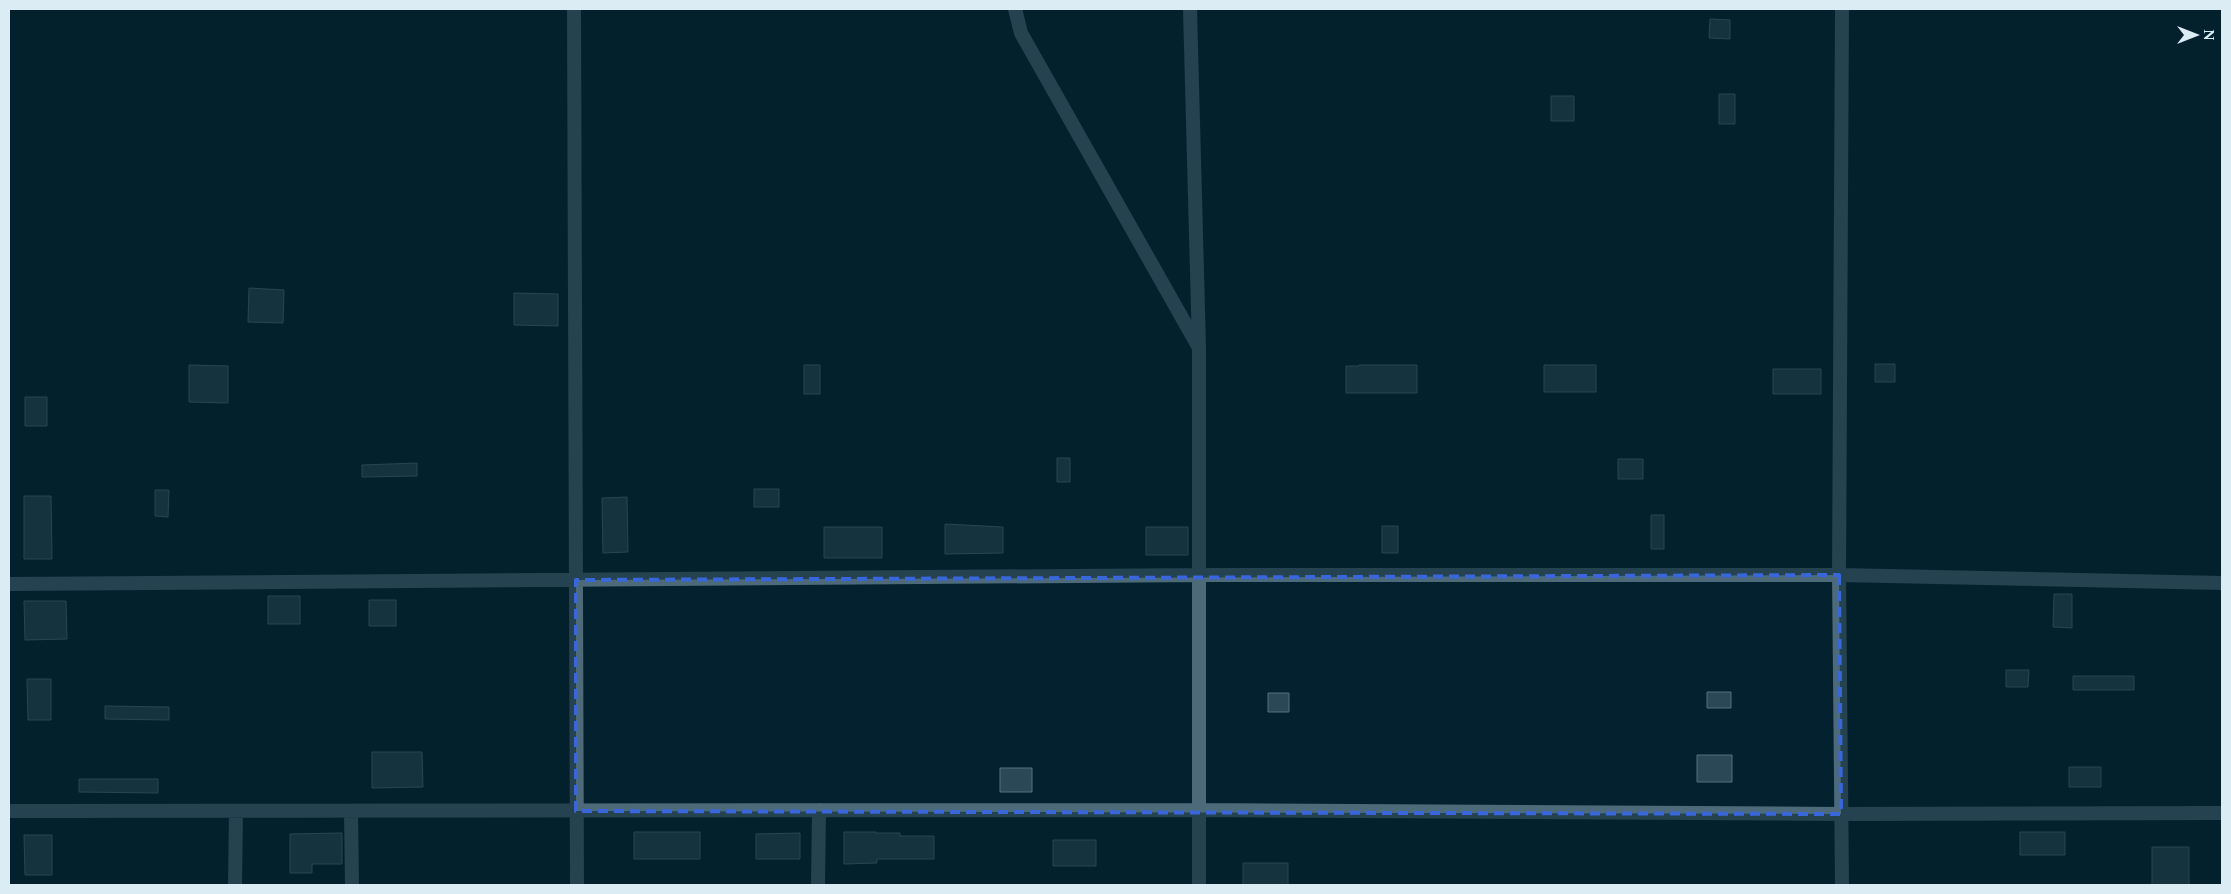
<svg xmlns="http://www.w3.org/2000/svg" width="2231" height="894" font-family="Spectral,serif">
	<style>
		.building { fill: #2b4856; stroke: #527180 }
		.lines { fill: none; stroke-linecap: round; stroke-linejoin: round }
		.minor { stroke: #4c6a79; stroke-width: 14 }
		.marked { fill: none; stroke: #3a66dc; stroke-width: 4; stroke-dasharray: 10 6; stroke-linejoin: round }
	</style>
	<rect width="100%" height="100%" fill="#03212e"/>
	<path class="building" d="M1710,19l20,1v19l-21,-1z
		M1719,94h16v30h-16z
		M1551,96h23v25h-23z
		M249,288l35,2 -1,33 -35,-1z
		M514,293l44,1v32l-44,-1z
		M1875,364h20v18h-20z
		M189,365l39,1v37l-39,-1z
		M804,365h16v29h-16z
		M1359,365h58v28h-71v-27h13z
		M1544,365h52v27h-52z
		M1773,369h48v25h-48z
		M25,397h22v29h-22z
		M1057,458h13v24h-13z
		M1618,459h25v20h-25z
		M417,463v13l-55,1v-12z
		M754,489h25v18h-25z
		M155,490h14l-1,27 -13,-1z
		M24,496h27l1,63h-28z
		M627,497l1,55 -25,1 -1,-55z
		M1651,515h13v34h-13z
		M945,524l58,3v26l-58,1z
		M1382,526h16v27h-16z
		M824,527h58v31h-58z
		M1146,527h42v28h-42z
		M2054,594h18v34l-19,-1z
		M268,596h32v28h-32z
		M369,600h27v26h-27z
		M24,601h42l1,38 -42,1z
		M2006,670h23l-1,17h-22z
		M2073,676h61v14h-61z
		M27,679h24v41h-23z
		M1707,692h24v16h-24z
		M1268,693h21v19h-21z
		M105,706l64,1v13l-64,-1z
		M372,752h50l1,35 -51,1z
		M1697,755h35v27h-35z
		M2069,767h32v20h-32z
		M1000,768h32v24h-32z
		M79,779h79v14l-79,-1z
		M634,832h66v27h-66z
		M844,832h32v1h24v3h34v23h-57v4l-33,1z
		M2020,832h45v23h-45z
		M342,833v31h-30v9h-22v-39z
		M800,833v26h-44v-25z
		M24,835h28v40h-27z
		M1053,840h43v26h-43z
		M2152,847h37v38h-37z
		M1243,863h45v22h-45z"/>
	<g class="lines">
		<path class="minor" d="M574,9l3,876
			M1015,9l6,24 177,313
			M1190,9l9,338v538
			M9,584l1190,-9h640l383,8
			M9,811l1190,-1 642,4 381,-1
			M351,811l1,74
			M235,885l1,-74
			M818,885l1,-75
			M1842,885l-3,-310 3,-566"/>
	</g>
	<path d="M0 0H2231V894H0ZM1839,575l2,239 -1265,-3v-231z" fill="#03212e" fill-opacity=".55" fill-rule="evenodd"/>
	<path class="marked" d="M1839,575l2,239 -1265,-3v-231z"/>
	<rect width="2231" height="894" fill="none" stroke="#dbecf5" stroke-width="20"/>
	<g transform="translate(2196 35) rotate(90)" stroke="#03212e" stroke-width="4" paint-order="stroke">
	<path d="M0-4L9 19L0 12L-9 19Z" fill="#dbecf5"/>
	<text y="-8" font-size="14" font-weight="bold" text-anchor="middle" fill="#dbecf5">N</text>
	</g>
</svg>
